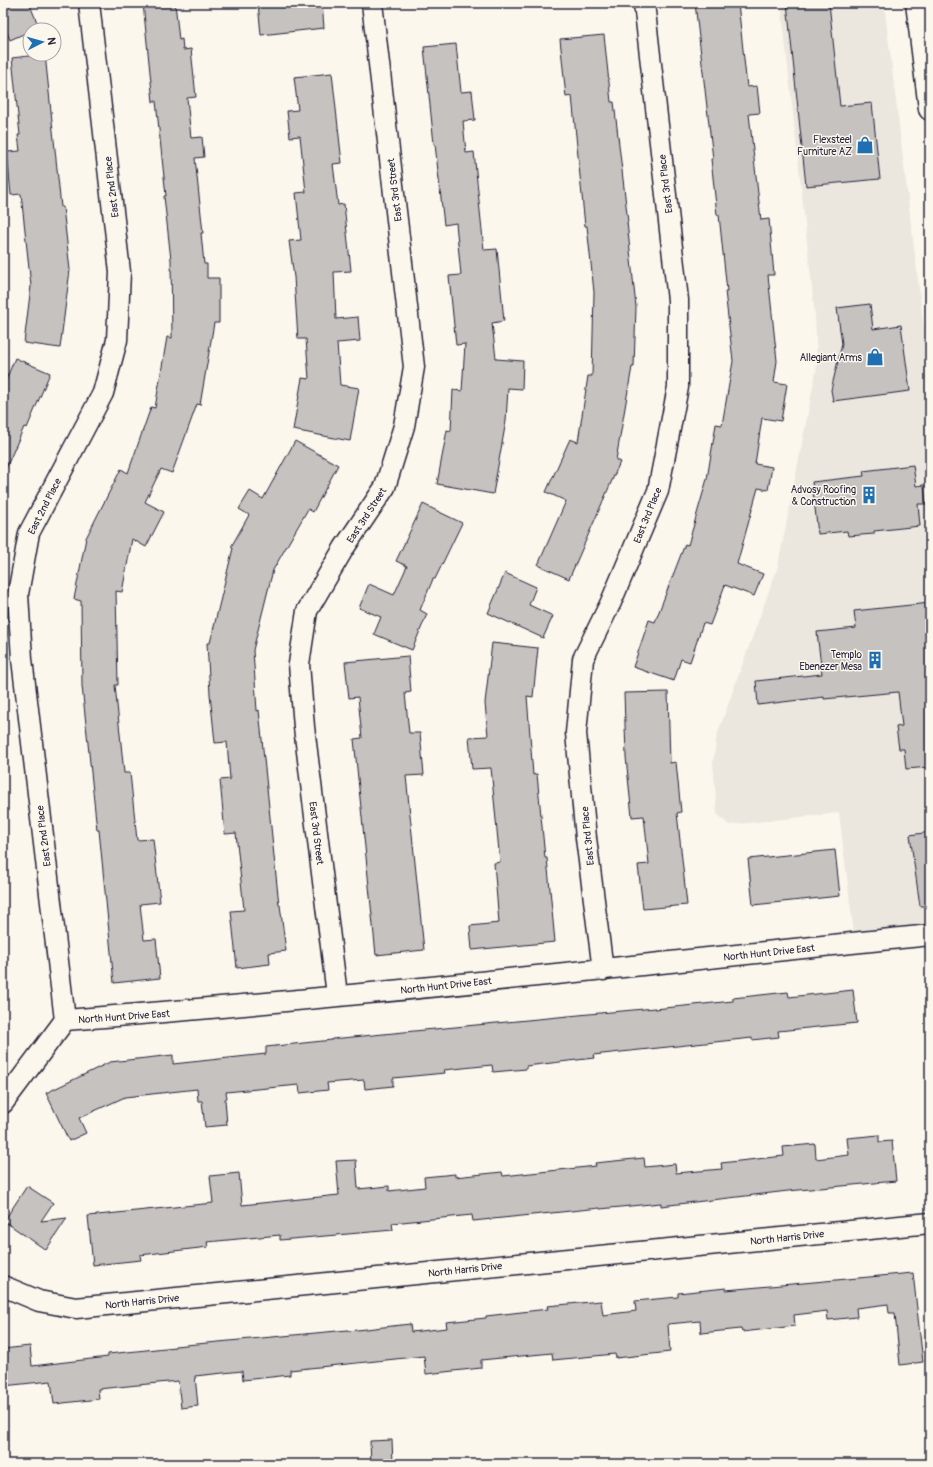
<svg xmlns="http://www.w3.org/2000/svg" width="933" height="1467" font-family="Pangolin,sans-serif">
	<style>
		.built { fill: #ebe7df }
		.building { fill: #c6c2c0; stroke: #22223b }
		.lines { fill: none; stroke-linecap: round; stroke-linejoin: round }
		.street-casing { stroke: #22223b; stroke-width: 23 }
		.secondary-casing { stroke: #22223b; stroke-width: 25 }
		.street { stroke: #fbf7ec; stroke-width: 20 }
		.secondary { stroke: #fbf7ec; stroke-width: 22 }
		.labels { text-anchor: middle; stroke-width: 3; stroke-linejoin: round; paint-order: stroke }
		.poi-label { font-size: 10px; fill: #22223b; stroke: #fbf7ec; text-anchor: end }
		.street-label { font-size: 10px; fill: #22223b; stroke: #fbf7ec }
	</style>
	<rect width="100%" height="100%" fill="#fbf7ec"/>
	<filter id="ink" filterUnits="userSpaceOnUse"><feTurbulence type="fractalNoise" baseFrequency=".025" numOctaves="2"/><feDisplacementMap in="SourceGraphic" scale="8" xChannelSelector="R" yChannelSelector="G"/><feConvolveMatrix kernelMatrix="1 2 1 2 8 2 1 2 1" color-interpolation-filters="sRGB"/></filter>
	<g filter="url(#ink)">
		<path class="built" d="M781,3h103l46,375v557l-75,8 -16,-130 -110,12 -12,-11 -4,-52 4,-27 61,-169 39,-200 -2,-50z"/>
		<path class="building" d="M3,3h26l10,24 -29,13 -7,-17z
			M143,3h32l4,37 3,-1 1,11 8,-1 5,48 -9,1 4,40 11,-1 2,20 -9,1 8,75h-2l3,31h3v14h12v45h-5l-14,82 -3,-1 -25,69 -11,-4 -16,33 19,10 -18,35 -14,-8 -10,53 -6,-1 2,94h-3l9,88h6l7,67 16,-1 7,63 -20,2 4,36 12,-1 4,39 -46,5 -15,-153h-2l-15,-144 -1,-85 -7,-2 12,-61 35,-69 7,4 23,-66 4,1 12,-71 5,1 -1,-78 -7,-64h2l-10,-95 -3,1z
			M258,3h64l2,25 -63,7z
			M695,3h43l9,84 10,-1 3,27 -11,1 12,106 8,-1 5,56h-6l9,86 -3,21 13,2 -6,37 -19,-3 -7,46 17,3 -4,23 -10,-2 -21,76 26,10 -9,22 -29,-11 -15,40 -7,-2 -13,39 -9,-3 -7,22 -41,-14 16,-47 6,2 30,-78 3,1 19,-66 9,-55 6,1 11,-64 -8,-70h2l-8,-76h-2l-6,-56h2z
			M787,3h42l11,103 32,-3 8,76 -74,7z
			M604,35l7,67h3l14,120h-1l9,85 -2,60h-2l-16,93 4,2 -51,117 -31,-14 28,-64 -20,-9 24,-53 8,3 10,-66h4l2,-84 -7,-66h-2l-13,-130 -6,1 -6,-58z
			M456,44l5,48 11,-1 3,29 -12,1 3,32 8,-1 10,98 13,-1 7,72 -12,2 4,36 27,2 -1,28 -14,-1 -2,33 -13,73 -56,-10 10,-54 4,1 2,-41 9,1 3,-47 -9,1 -7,-69 12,-1 -5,-52 -12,2 -9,-81h-1l-10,-97z
			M45,54l16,153h2l7,63 -10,78 -36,-5 7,-57 -10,-92 -10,1 -4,-43 13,-1 -2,-16h2l-8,-77z
			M332,73l10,90 -9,1 5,41 6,-1 7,67 -17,1 2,47 22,-2 2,24 -23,2 3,42 19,3 -9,53 -57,-11 9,-52 7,1 -3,-40h-8l-4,-62 -5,-36 12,-1 -5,-47 10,-1 -6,-56 -10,1 -3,-26 11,-1 -4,-33z
			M870,304l3,25 28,-4 9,66 -77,10 -2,-11 11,-46 -5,-36z
			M15,358l35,15 -23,55 -3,-1 -21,48v-88z
			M295,441l43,24 -25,47 -5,-3 -35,61 -20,80 4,61 2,-1 20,195h1l6,46 -17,2 1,11 -33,4 -6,-57 13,-1 -8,-77 -11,1 -5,-54 10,-1 -3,-37 -12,1 -5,-49 -3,-51h3l23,-95 -2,-1 18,-32 -10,-6 11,-18 13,8z
			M913,465l3,21 8,-1 2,19h-8l2,22 -46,5v3l-26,2 -1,-5 -29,3 -6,-52 52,-6 -1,-5z
			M423,504l39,19 -27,56h-2l-13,31 7,4 -15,36 -38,-16 7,-17 -22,-9 10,-24 25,11 13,-29 -11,-5z
			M505,573l31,14 -7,18 24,11 -10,22 -55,-25z
			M930,603v164l-24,2 -2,-20h-5l-3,-22 6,-1 -4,-34 -74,7v-2l-66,8 -2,-24 66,-7 -5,-42 39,-4 -2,-17z
			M492,643l46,5 -5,49 -6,-1 6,79 4,-1 8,84h2l8,84 -83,8 -2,-24 29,-3 -5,-60 6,-1 -9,-94 -19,1 -3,-32 19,-1 -3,-33z
			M408,656l3,36 -6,1 4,40h11l4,42 -18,1 18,174 -48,5 -22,-216 8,-1 -4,-41 -9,1 -4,-36z
			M668,692l2,71 6,-1 5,50 -4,1 10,92 -44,4 -5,-44 11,-1 -5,-48 -12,1 -6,-60 -2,-64z
			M930,832v74h-10l-10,-71z
			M835,850l5,46 -87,9 -5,-46z
			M853,990l4,33 -79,8 1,6 -27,3v-2l-159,17 1,3 -68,8v3l-33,3 -1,-7 -48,5 1,3 -52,5v8l-28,3 -1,-9 -37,3 1,7 -28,3 -1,-8 -73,7 1,6 -2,1 2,26 -22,2 -3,-26h-4l-1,-12 -72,8 -46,21 7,15 -17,8 -23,-48 64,-31 63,-7v9l93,-10v-7l66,-7v-1l257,-25 66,-6v1l78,-8v-3l55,-6 1,5z
			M879,1135v7l13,-1 4,40 -108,10 -127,15v-3l-61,6v-1l-127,13 -1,-6 -80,8 1,7 -113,10v-5l-73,7 1,5 -68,8 1,5 -48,5 -5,-49 125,-13 -3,-27 29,-3 3,32 97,-10 -3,-34 20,-1 2,29 31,-3v5l36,-4 -1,-10 31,-3v3l47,-5 1,4 93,-10 -1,-3 49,-5 1,9 30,-3 1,9 46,-4 -1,-6 63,-7 -1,-9 32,-3 1,15 33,-4 -2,-17z
			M27,1186l26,17 -12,18 26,-3 -21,32 -42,-29z
			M913,1273l10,89 -23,3 -5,-52h-6l-1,-9 -32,4 1,9 -29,3 -1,-9 -33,4 1,11 -53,6 -1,-3 -40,4 -1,-12 -32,3 2,28 -54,6 -1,-4 -62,6 -1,-7 -71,7v8l-55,6 -2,-18 -134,14v5l-47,5 -1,-9 -47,5 3,30 -17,2 -3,-27 -80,8 1,10 -45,5 -3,-23 -48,5v-37l27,-3 2,20 76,-9v-3l67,-7v-1l173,-16v1l62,-7 1,8 36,-4 -1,-6 40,-4v-2l62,-7 -1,-3 54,-5 2,14 33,-4 -1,-10 43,-4v-4l48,-5v2z
			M392,1440l1,23 -22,1 -1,-23z"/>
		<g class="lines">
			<g class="street-casing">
				<path id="street" d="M603,970l-17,-132 -10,-105 7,-74 28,-57 47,-111 20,-104v-87l-34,-297
					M337,995l-33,-268 -5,-63 8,-53 37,-63 41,-61 19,-61 10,-59 -42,-364
					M65,1020l-43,-361 -4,-65 11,-61 74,-140 14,-53 3,-68 -31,-269
					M3,1103l62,-83c289,-22 577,-56 865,-85
					M3,1286l36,15 37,7 854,-85"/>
			</g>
			<g class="secondary-casing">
				<path id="secondary" d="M917,3l13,106"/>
			</g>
			<use href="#street" class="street"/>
			<use href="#secondary" class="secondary"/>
		</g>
	</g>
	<defs>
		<g id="shop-bare" transform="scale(1.38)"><path d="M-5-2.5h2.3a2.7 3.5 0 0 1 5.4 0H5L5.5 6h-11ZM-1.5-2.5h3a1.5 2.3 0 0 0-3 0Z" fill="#1f6fb2" stroke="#fbf7ec" stroke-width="2.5" paint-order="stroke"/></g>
		<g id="building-bare" transform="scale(1.38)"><path d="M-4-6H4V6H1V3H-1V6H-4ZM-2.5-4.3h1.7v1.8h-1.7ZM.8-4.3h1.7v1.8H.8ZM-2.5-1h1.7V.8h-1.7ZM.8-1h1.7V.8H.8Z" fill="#1f6fb2" stroke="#fbf7ec" stroke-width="2.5" paint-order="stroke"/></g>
	</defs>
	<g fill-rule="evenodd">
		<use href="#shop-bare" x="865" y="145"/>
		<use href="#shop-bare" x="875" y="357"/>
		<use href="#building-bare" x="869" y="495"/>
		<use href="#building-bare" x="875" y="660"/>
	</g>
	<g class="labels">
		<g class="poi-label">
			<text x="852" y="143">Flexsteel<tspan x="852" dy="12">Furniture AZ</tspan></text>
			<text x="862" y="361">Allegiant Arms</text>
			<text x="856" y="493">Advosy Roofing<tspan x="856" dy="12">&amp; Construction</tspan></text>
			<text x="862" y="658">Templo<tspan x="862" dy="12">Ebenezer Mesa</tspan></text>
		</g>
		<g class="street-label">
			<text transform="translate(665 184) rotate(-97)" y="4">East 3rd Place</text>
			<text transform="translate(111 187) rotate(-97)" y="4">East 2nd Place</text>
			<text transform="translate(394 190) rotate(-97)" y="4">East 3rd Street</text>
			<text transform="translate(44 506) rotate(-63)" y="4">East 2nd Place</text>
			<text transform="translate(366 515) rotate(-57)" y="4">East 3rd Street</text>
			<text transform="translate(647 515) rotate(-68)" y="4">East 3rd Place</text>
			<text transform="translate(317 833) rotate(83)" y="4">East 3rd Street</text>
			<text transform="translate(43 836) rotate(-97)" y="4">East 2nd Place</text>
			<text transform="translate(587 836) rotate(-96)" y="4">East 3rd Place</text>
			<text transform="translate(769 952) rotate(-6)" y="4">North Hunt Drive East</text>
			<text transform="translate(446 985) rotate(-6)" y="4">North Hunt Drive East</text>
			<text transform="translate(124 1016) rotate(-4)" y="4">North Hunt Drive East</text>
			<text transform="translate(787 1237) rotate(-6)" y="4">North Harris Drive</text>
			<text transform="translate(465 1269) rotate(-6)" y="4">North Harris Drive</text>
			<text transform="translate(142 1301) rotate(-6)" y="4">North Harris Drive</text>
		</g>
	</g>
	<rect width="933" height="1467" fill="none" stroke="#fbf7ec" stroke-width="16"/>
	<rect x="8" y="8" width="917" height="1451" fill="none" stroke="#22223b" stroke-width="1.5" filter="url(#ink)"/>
	<g transform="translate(42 42) rotate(84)"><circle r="19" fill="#fbf7ec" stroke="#a4a2a5"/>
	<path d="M0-3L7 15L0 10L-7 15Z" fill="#1f6fb2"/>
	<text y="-6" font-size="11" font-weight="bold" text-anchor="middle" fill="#22223b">N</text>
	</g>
</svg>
